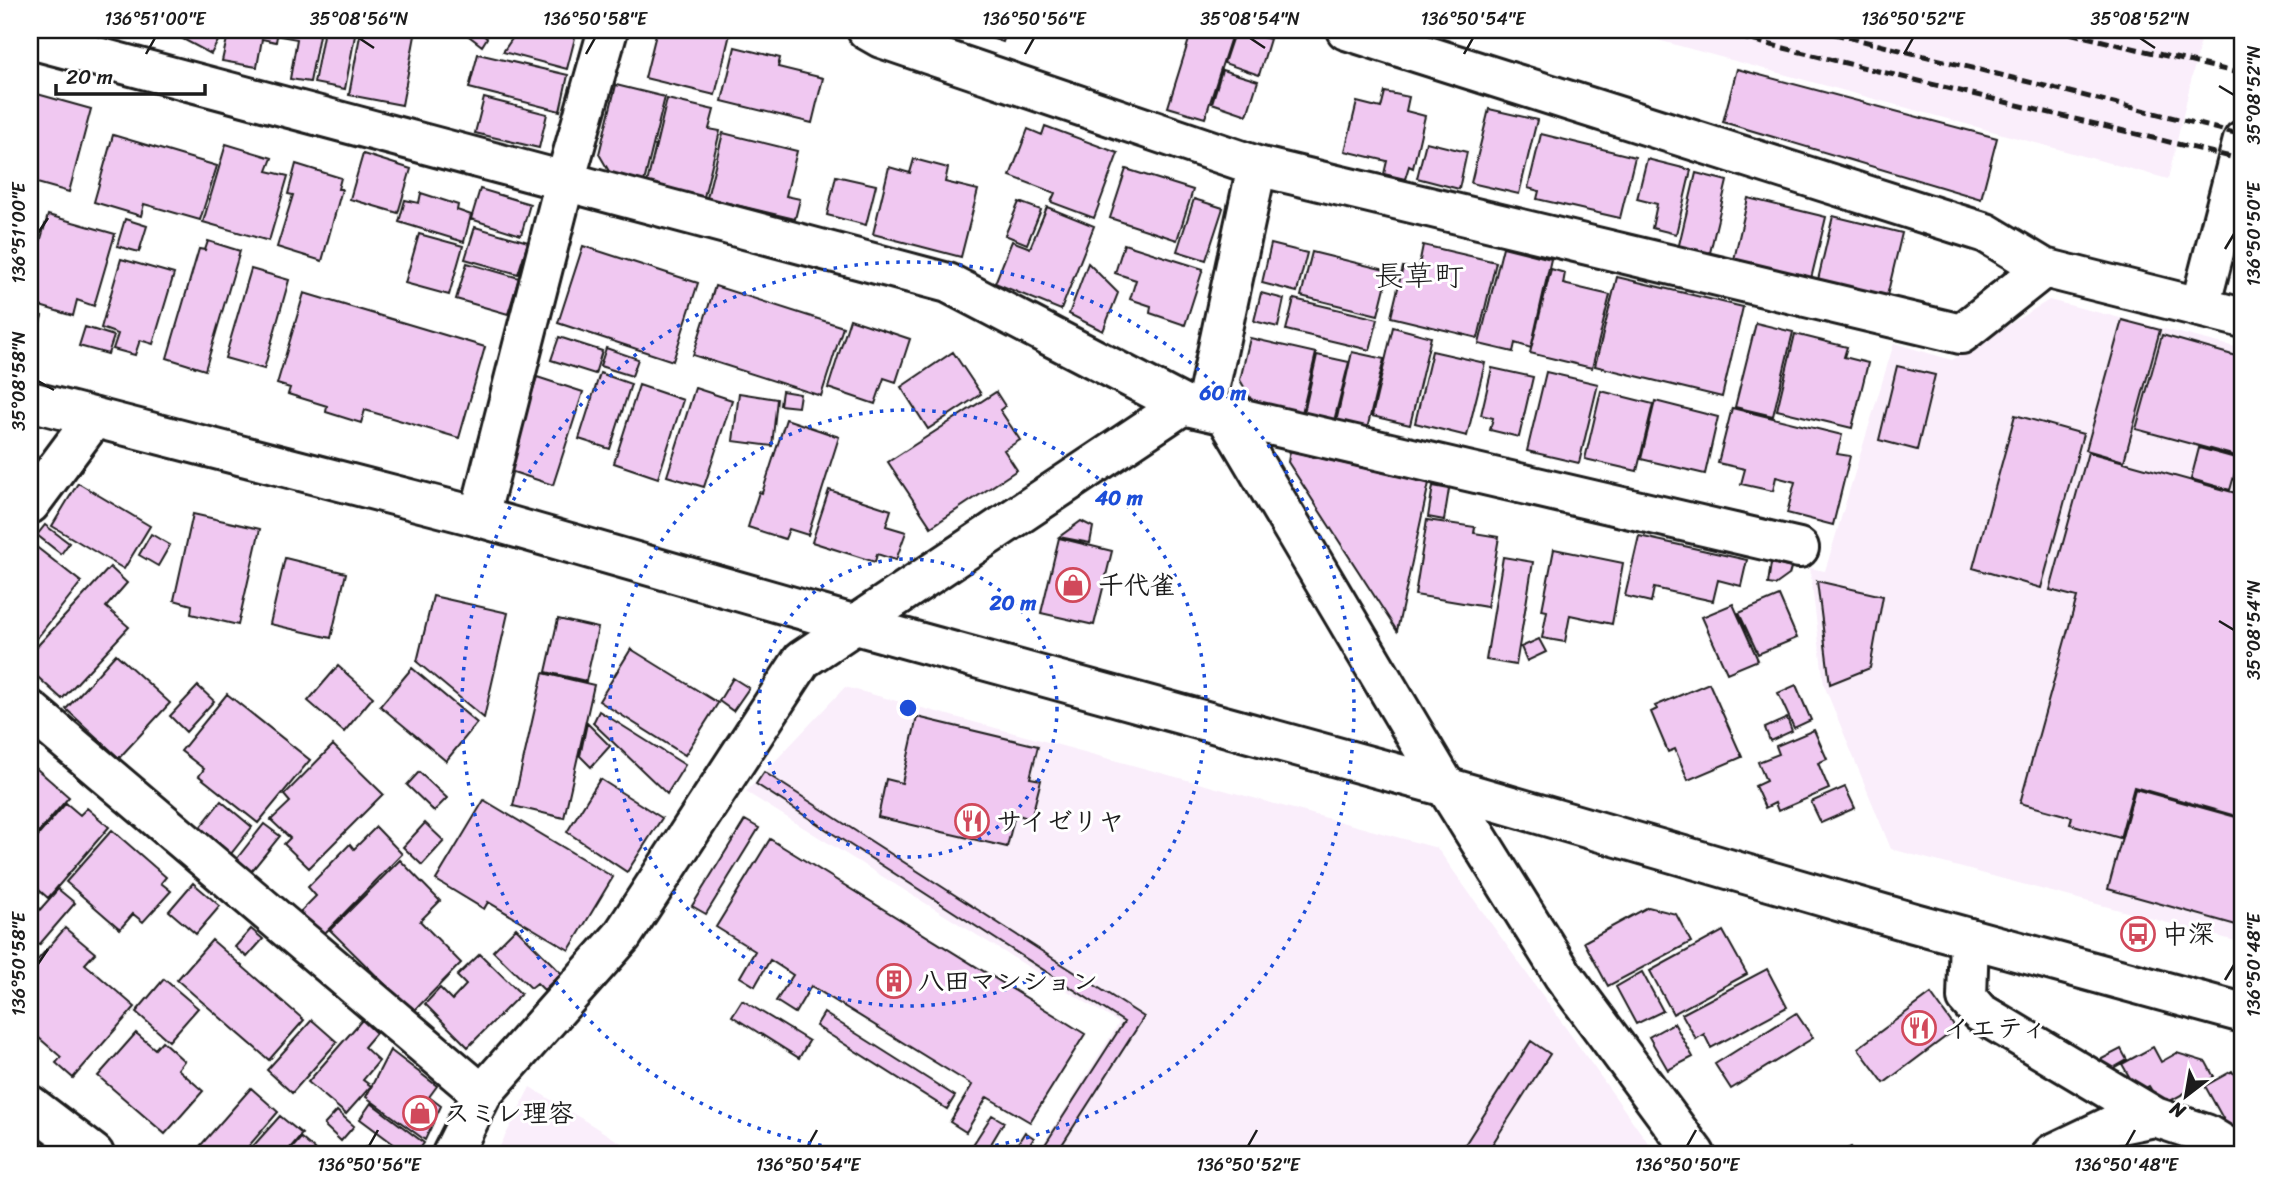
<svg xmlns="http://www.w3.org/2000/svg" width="2273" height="1184" font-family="Sriracha,'Klee One',sans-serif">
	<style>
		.built { fill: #faeefb }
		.building { fill: #f0c8f1; stroke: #1c1c1c; stroke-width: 2 }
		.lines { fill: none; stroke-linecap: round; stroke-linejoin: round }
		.street-casing { stroke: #1c1c1c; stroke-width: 44 }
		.secondary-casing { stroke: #1c1c1c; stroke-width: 44 }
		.street { stroke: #fff; stroke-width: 38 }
		.secondary { stroke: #fff; stroke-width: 38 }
		.rail { stroke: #1c1c1c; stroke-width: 5; stroke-dasharray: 10 5; stroke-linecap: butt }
		.ticks { fill: none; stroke: #1c1c1c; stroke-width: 2.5 }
		.ring { fill: none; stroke: #1d4ed8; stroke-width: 3.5; stroke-dasharray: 3.5 7 }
		.labels { text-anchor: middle; stroke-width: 6; stroke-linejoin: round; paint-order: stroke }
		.poi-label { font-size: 26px; font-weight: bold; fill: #1c1c1c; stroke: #fff; text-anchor: start }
		.quarter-label { font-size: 30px; fill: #1c1c1c; stroke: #fff }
		.centre { fill: #1d4ed8; stroke: #fff; stroke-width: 3.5 }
		.ring-label { font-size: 21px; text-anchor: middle; font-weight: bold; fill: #1d4ed8; stroke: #fff; stroke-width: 6; stroke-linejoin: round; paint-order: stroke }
		.neatline { fill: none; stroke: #1c1c1c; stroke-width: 2.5 }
		.ticks-label { font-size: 18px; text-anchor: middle; fill: #1c1c1c }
	</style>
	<rect width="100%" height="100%" fill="#fff"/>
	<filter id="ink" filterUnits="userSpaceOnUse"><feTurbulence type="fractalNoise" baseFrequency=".0143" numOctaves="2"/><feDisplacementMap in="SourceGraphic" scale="14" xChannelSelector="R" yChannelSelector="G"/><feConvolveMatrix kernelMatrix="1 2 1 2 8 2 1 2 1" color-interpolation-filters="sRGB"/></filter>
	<g filter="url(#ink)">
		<path class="built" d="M1621,30h582l-35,149z
			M2049,300l194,49v594l-352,-94 -67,-164 -14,-117 15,3 69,-228 58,17z
			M845,687l592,161 219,306h-619l82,-131 -373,-231z
			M530,1087l109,67h-143z"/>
		<path class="building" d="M166,30h58l-13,24z
			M229,30h49l-2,12 -14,-3 -5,28 -35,-6z
			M281,30h39l-10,52 -20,-3 7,-40 -17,-3z
			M324,30h32l-11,59 -31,-6z
			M361,30h55l-14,75 -53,-10z
			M461,30h15l11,8 -5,8z
			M518,30h59l-10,39 -64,-17z
			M657,30h74l-16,65 -70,-17z
			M940,30h29l-3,8z
			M972,30h35l-4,12 -31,-10z
			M1192,30h17l22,7 -26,81 -37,-11z
			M1235,30l35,9 -11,36 -35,-12z
			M735,47l45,11 -2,9 45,11 -11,45 -90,-22z
			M478,54l90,21 -8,36 -91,-23z
			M1737,69l260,69 -16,61 -258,-77z
			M1222,70l36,11 -11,34 -35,-12z
			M616,85l49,12 -21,85 -34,-9 -11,-19z
			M30,92l61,17 -22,83 -39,-11z
			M1385,92l24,5 -3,14 19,5 -12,52 -4,-2 -4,13 -21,-5 3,-13 -42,-10 12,-49 24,6z
			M484,98l63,16 -8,34 -64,-15z
			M667,99l47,11 -5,19 11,2 -16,66 -57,-14z
			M1489,109l48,11 -18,74 -48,-11z
			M1045,126l73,27 -24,65 -43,-16 4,-9 -45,-17 18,-47 14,6z
			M723,133l74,18 -11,45 14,3 -5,20 -88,-21z
			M1541,134l94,23 -15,61 -83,-19 2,-8 -11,-3z
			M113,135l104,31 -17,54 -56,-16 -3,12 -47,-14z
			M1426,142l41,10 -8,37 -42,-11z
			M226,144l46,14 -5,13 21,5 -19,65 -66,-19z
			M363,154l48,15 -13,44 -48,-14z
			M914,159l34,9 -3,14 33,8 -17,67 -88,-23 16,-67 21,6z
			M1647,159l44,11 -15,64 -24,-6 5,-24 -20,-5z
			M296,164l45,14 -3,11h4l-20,72 -45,-14 16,-52 -5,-1z
			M1126,169l67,21 -16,50 -67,-22z
			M1696,173l31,8 -18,76 -31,-8z
			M836,176l40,9 -10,40 -39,-10z
			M480,189l50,15 -9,31 -50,-16z
			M421,193l37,12 -1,5 14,5 -7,27 -65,-20 6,-22 14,3z
			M1748,198l78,19 -16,66 -77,-19z
			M1194,199l29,9 -17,52 -29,-9z
			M1019,202l22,8 -14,34 -22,-9z
			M1047,207l47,19 -33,84 -66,-27 17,-42 18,7z
			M48,215l67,19 -21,72 -17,-6 -4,16 -43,-13v-27z
			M1833,216l69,17 -16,67 -69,-16z
			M125,219l22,7 -8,26 -22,-6z
			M475,227l53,15 -10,32 -53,-15z
			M419,234l44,12 -14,49 -44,-12z
			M208,241l32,10 -35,119 -38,-12 32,-109 6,1z
			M1124,244l79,25 -18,56 -35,-12 1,-7 -21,-7 6,-19 -21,-7z
			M1271,244l36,9 -10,39 -35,-9z
			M1423,245l73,17 -18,76 -87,-21 12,-50 15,3z
			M583,246l115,37 -25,78 -115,-38z
			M1503,247l48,12 -20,89 -16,-5 -2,9 -34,-8z
			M1312,252l77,19 -11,44 -77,-19z
			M121,259l53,15 -21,70 -13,-4 -5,15 -22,-6 5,-15 -17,-6z
			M467,263l52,15 -11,36 -52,-15z
			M1088,263l30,30 -15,38 -34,-17z
			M251,269l38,11 -25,89 -39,-11z
			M1551,269l14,4 -2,11 47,11 -18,73 -62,-15z
			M1617,277l126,30 -21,90 -127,-31z
			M715,286l128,41 -22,69 -128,-41z
			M304,293l181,54 -26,91 -94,-28 -4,13 -35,-11 1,-6 -39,-12 2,-6 -13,-4z
			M1261,293l23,6 -6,28 -24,-6z
			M1294,299l84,20 -8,31 -84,-20z
			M30,312l12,4 -8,27 -4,-1z
			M850,319l60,20 -14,43 -12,-4 -9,26 -47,-16z
			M2122,320l38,10 -36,131 -38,-11z
			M1756,323l37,9 -20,84 -38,-9z
			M85,327l29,9 -6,18 -29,-8z
			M1393,327l38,10 -21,88 -38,-9z
			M1795,334l52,13 -3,10 24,6 -16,65 -75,-18z
			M2162,335l81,23v71l-7,27 -100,-27z
			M559,337l43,14 -7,23 -44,-14z
			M1250,338l66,15 -14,60 -50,-12 -12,-21z
			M606,348l32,11 -6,17 -32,-10z
			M1432,351l53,12 -18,73 -52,-13z
			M953,352l28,42 -53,35 -27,-42z
			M1352,352l32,7 -17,70 -31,-7z
			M1317,355l32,7 -15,59 -30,-8z
			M1897,366l38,9 -18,75 -38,-10z
			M1492,368l41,9 -14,60 -29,-7 3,-12 -12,-3z
			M1546,372l52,12 -19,79 -52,-12z
			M600,373l31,11 -21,65 -31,-10z
			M537,377l46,15 -30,93 -46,-15z
			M639,385l44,15 -25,78 -44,-15z
			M695,388l37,12 -28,87 -37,-11z
			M782,391l18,3 -2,13 -18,-2z
			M1601,391l52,13 -16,67 -52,-12z
			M996,392l9,14 -5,4 20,30 -16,10 13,20 -86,57 -43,-65z
			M739,393l38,6 -5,47 -39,-5z
			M1655,401l63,16 -13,57 -64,-15z
			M1732,408l110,27 -5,19 13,2 -17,69 -46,-12 8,-31 -19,-5 -3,14 -32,-7 4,-15 -27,-6z
			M2015,415l68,19 -42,154 -68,-20z
			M786,419l53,18 -31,98 -19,-6 -4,10 -37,-12 11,-35 3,1z
			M2199,448l40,11 -9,31 -39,-11z
			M1290,451l139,32 -32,148 -109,-169z
			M2088,452l155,43v323l-109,-31 -14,51 -50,-14 2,-7 -52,-14 57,-206 -27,-7z
			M78,483l72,43 -26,43 -72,-43z
			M1433,486l16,3 -5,31 -16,-3z
			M829,490l62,20 -5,16 20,6 -10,28 -19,-6 -2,8 -63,-20z
			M193,514l67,15 -22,96 -47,-11 1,-9 -18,-5z
			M1427,520l48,7 -1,6 25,4 -12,70 -72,-12z
			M1081,521l12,6 -3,16 -31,-6z
			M45,525l24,18 -8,11 -24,-19z
			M151,534l19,11 -12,21 -19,-11z
			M1639,536l108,24 -6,26 -23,-6 -5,21 -59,-13 -3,14 -26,-6z
			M1059,538l53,13 -18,74 -53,-12z
			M30,542l51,40 -51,65z
			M1554,549l69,14 -11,61 -42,-9 -5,27 -23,-4 5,-27 -5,-1z
			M1503,557l30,5 -17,103 -30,-5z
			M285,558l61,15 -15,65 -61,-14z
			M1771,563l20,5 -2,7 -14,10 -7,-1z
			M110,567l17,16 -21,24 23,20 -67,72 -32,-29v-16z
			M1817,581l66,15 -13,72 -40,16z
			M433,596l75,17 -24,105 -67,-56z
			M1779,596l18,42 -39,16 -19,-41z
			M1733,604l25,56 -31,13 -25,-56z
			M558,619l40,9 -12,53 -40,-9z
			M1539,639l7,13 -19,9 -6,-14z
			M631,649l87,54 -33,52 -86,-54z
			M116,654l54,49 -51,55 -53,-49z
			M338,666l35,31 -29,35 -36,-31z
			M412,668l65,55 -31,38 -66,-55z
			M543,673l51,12 -30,133 -51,-12z
			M733,678l16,10 -16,23 -14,-10z
			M1709,683l33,74 -54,23 -13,-31 -7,3 -17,-40 6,-3 -2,-3z
			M1796,685l15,35 -17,8 -16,-35z
			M198,686l16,15 -28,31 -16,-16z
			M227,694l83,66 -52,63 -59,-47 5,-7 -23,-18z
			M599,711l86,54 -18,29 -74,-71z
			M917,717l121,29 -8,32 11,2 -10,39 -16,-5 -8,33 -129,-30 8,-38 16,4z
			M1787,718l5,13 -22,10 -5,-13z
			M587,723l23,23 -19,21 -11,-11z
			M1814,730l13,29 -9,4 11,26 -51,22 -3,-8 -10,5 -10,-22 11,-5 -8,-19 21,-8 -3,-8z
			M333,745l50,49 -74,74 -25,-24 6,-6 -19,-18 19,-18 -6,-7z
			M30,763l39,34 -39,45z
			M419,772l28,26 -13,13 -27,-26z
			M764,772l380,245 -88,137h-17l85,-132 -368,-238z
			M600,779l62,39 -35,54 -60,-40z
			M1845,787l10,21 -34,15 -10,-21z
			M2135,789l108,30v108l-135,-38z
			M484,800l129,77 -44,73 -81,-48 -4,7 -48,-29z
			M221,801l31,26 -22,28 -32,-25z
			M66,803l14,12 7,-7 22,19 -61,71 -18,-16v-37z
			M745,820l14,8 -53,86 -14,-8z
			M425,823l19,18 -22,24 -19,-18z
			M264,824l16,12 -30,37 -15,-12z
			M376,827l26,27 -80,82 -23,-23 17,-17 -8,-9 42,-43 4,5z
			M112,830l54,47 -5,6 10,8 -28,31 -10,-8 -13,15 -54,-47z
			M770,839l315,195 -55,88 -43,-25 -21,35 -16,-10 22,-37 -161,-99 -16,27 -19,-12 17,-26 -23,-15 -15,26 -15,-9 15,-26 -39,-24z
			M400,860l40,41 -20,20 41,42 -48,49 -83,-82z
			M193,883l27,23 -24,28 -27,-23z
			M58,889l17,14 -36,42 -9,-9v-15z
			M1648,907l28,7 15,28 -83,44 -24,-44z
			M65,928l30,25 -10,11 50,43 -62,71 -17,-15 5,-6 -22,-19 -9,11v-80z
			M516,928l45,45 -17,17 -7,-7 -6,5 -38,-37z
			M251,929l12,10 -16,18 -12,-10z
			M1723,931l24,43 -74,40 -23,-43z
			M212,940l92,80 -35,40 -92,-80z
			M480,954l41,40 -53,53 -43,-43 15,-16 12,12 14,-15 -9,-9z
			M1767,969l20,38 -76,41 -7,-14 -8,5 -14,-25z
			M1642,972l21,39 -27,13 -20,-37z
			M164,979l34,29 -29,33 -33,-29z
			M1931,994l25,35 -72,54 -26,-35z
			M742,1000l67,41 -10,17 -67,-42z
			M824,1013l131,83 -8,13 -131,-83z
			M1796,1013l17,25 -82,51 -16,-25z
			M312,1020l25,22 -45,51 -25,-23z
			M362,1020l14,13 -12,14 15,14 -16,19 8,6 -25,28 -38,-32z
			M1674,1023l19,34 -25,13 -19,-33z
			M136,1033l19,16 7,-8 22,20 -6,8 25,22 -38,43 -67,-58z
			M1531,1041l19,13 -64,100h-27z
			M2153,1047l8,15 16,-9 29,9 8,15 -53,29 -12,-20 -11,6 -16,-28z
			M2121,1049l6,11 -26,15 -7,-12z
			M390,1050l47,36 -8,11 12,9 -16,34 -59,-43z
			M2232,1071l11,18v38l-12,6 -26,-47z
			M251,1088l27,24 -36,42h-49z
			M371,1103l53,40 -8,11h-9l-47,-35z
			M337,1111l17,15 -13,15 -17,-16z
			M992,1115l12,7 -19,32h-18z
			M280,1116l22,18 -17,20h-39z
			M1025,1132l9,6 -10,16h-13z
			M301,1138l19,16h-33z
			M367,1146l12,8h-18z
			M1851,1147l4,7h-19z"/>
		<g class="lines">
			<g class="street-casing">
				<path id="street" d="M867,30l14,8 376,128 704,168 83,-66
					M1346,30l640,203 58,35 199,50
					M30,39l918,244 235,122 616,143
					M1205,409l52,-243
					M1225,414l221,373 117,188 132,179
					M30,504l64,-86
					M479,517l86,-336 43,-151
					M30,710l452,384
					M1969,938l-2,60 12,14 176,105
					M30,1105l64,49
					M452,1154l30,-60 140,-158 180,-276 381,-255
					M2052,1154l59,-28 44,-9 51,17 33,20"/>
			</g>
			<g class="secondary-casing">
				<path id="secondary" d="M2200,307l43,-167
					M30,401l449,116 377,108 590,162 468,136 329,90"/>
			</g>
			<use href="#street" class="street"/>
			<use href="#secondary" class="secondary"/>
			<path class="rail" d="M1710,30l533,130
				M1819,30l424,105
				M2056,30l187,44
				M2222,30l21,6"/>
		</g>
	</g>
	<path class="ticks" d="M359,38l15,10M1250,38l15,10M2140,38l15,10M146,54l9,-16M586,54l9,-16M1025,54l9,-16M1464,54l9,-16M1904,54l9,-16M2219,86l15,9M38,233l10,-15M2225,249l9,-15M38,381l16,9M2219,621l15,9M38,964l10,-15M2225,980l9,-15M369,1146l9,-16M808,1146l9,-16M1248,1146l9,-16M1687,1146l9,-16M2126,1146l9,-16"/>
	<g class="ring">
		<circle cx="908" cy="708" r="149"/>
		<circle cx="908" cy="708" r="298"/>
		<circle cx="908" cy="708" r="446"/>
	</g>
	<defs>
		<g id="shop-ring" transform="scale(1.75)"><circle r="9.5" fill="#fff" stroke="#d1495b" stroke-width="1.5"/><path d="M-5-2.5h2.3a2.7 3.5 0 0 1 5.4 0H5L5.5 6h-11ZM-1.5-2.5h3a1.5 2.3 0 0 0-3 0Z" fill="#d1495b"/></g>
		<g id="restaurant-ring" transform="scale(1.75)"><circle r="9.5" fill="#fff" stroke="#d1495b" stroke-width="1.5"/><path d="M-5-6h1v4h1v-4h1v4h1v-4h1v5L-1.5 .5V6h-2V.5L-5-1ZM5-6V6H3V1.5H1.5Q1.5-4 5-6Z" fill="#d1495b"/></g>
		<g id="bus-ring" transform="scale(1.75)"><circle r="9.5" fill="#fff" stroke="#d1495b" stroke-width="1.5"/><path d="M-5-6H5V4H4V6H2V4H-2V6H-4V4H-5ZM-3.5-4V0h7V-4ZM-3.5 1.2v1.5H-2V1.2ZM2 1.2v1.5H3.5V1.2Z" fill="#d1495b"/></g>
		<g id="building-ring" transform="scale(1.75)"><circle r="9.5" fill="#fff" stroke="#d1495b" stroke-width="1.5"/><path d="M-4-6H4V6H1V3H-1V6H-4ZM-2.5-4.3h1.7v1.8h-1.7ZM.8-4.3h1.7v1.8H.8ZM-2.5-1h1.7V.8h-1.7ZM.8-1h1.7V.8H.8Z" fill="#d1495b"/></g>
	</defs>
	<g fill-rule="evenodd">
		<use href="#shop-ring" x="1073" y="585"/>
		<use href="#restaurant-ring" x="972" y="821"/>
		<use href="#bus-ring" x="2138" y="934"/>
		<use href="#building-ring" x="894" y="981"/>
		<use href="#restaurant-ring" x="1919" y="1028"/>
		<use href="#shop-ring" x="420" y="1113"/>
	</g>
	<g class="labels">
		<g class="poi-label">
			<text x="1098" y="594">千代雀</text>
			<text x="996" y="830">サイゼリヤ</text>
			<text x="2162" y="943">中深</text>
			<text x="918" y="990">八田マンション</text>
			<text x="1944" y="1037">イエティ</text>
			<text x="444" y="1122">スミレ理容</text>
		</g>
		<g class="quarter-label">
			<text x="1419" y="286">長草町</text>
		</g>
	</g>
	<circle cx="908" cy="708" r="10" class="centre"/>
	<g class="ring-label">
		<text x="1223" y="400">60 m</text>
		<text x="1119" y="505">40 m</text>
		<text x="1013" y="610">20 m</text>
	</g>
	<rect width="2273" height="1184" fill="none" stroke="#fff" stroke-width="77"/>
	<g transform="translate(2186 1096) rotate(211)" stroke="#ffffff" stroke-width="5" paint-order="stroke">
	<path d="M0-5L12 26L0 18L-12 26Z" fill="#1c1c1c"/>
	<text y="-10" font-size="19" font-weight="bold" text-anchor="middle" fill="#1c1c1c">N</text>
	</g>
	<path d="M56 84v10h149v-10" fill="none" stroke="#1c1c1c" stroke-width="3.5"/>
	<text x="66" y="84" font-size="21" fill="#1c1c1c" stroke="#ffffff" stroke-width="5" paint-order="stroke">20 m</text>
	<rect x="38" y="38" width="2196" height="1108" class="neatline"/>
	<g class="ticks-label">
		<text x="155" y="25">136°51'00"E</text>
		<text x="359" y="25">35°08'56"N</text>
		<text x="595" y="25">136°50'58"E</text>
		<text x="1034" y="25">136°50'56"E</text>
		<text x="1250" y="25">35°08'54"N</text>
		<text x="1473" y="25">136°50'54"E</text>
		<text x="1913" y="25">136°50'52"E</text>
		<text x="2140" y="25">35°08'52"N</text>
		<text transform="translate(2254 95) rotate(-90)" y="6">35°08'52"N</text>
		<text transform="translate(19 233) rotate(-90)" y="6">136°51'00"E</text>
		<text transform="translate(2254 234) rotate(-90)" y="6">136°50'50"E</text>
		<text transform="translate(19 381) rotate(-90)" y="6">35°08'58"N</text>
		<text transform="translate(2254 630) rotate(-90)" y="6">35°08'54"N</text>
		<text transform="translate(19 964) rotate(-90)" y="6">136°50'58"E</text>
		<text transform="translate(2254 965) rotate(-90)" y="6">136°50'48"E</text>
		<text x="369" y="1171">136°50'56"E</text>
		<text x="808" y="1171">136°50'54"E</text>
		<text x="1248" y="1171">136°50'52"E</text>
		<text x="1687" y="1171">136°50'50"E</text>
		<text x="2126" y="1171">136°50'48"E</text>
	</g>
</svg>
